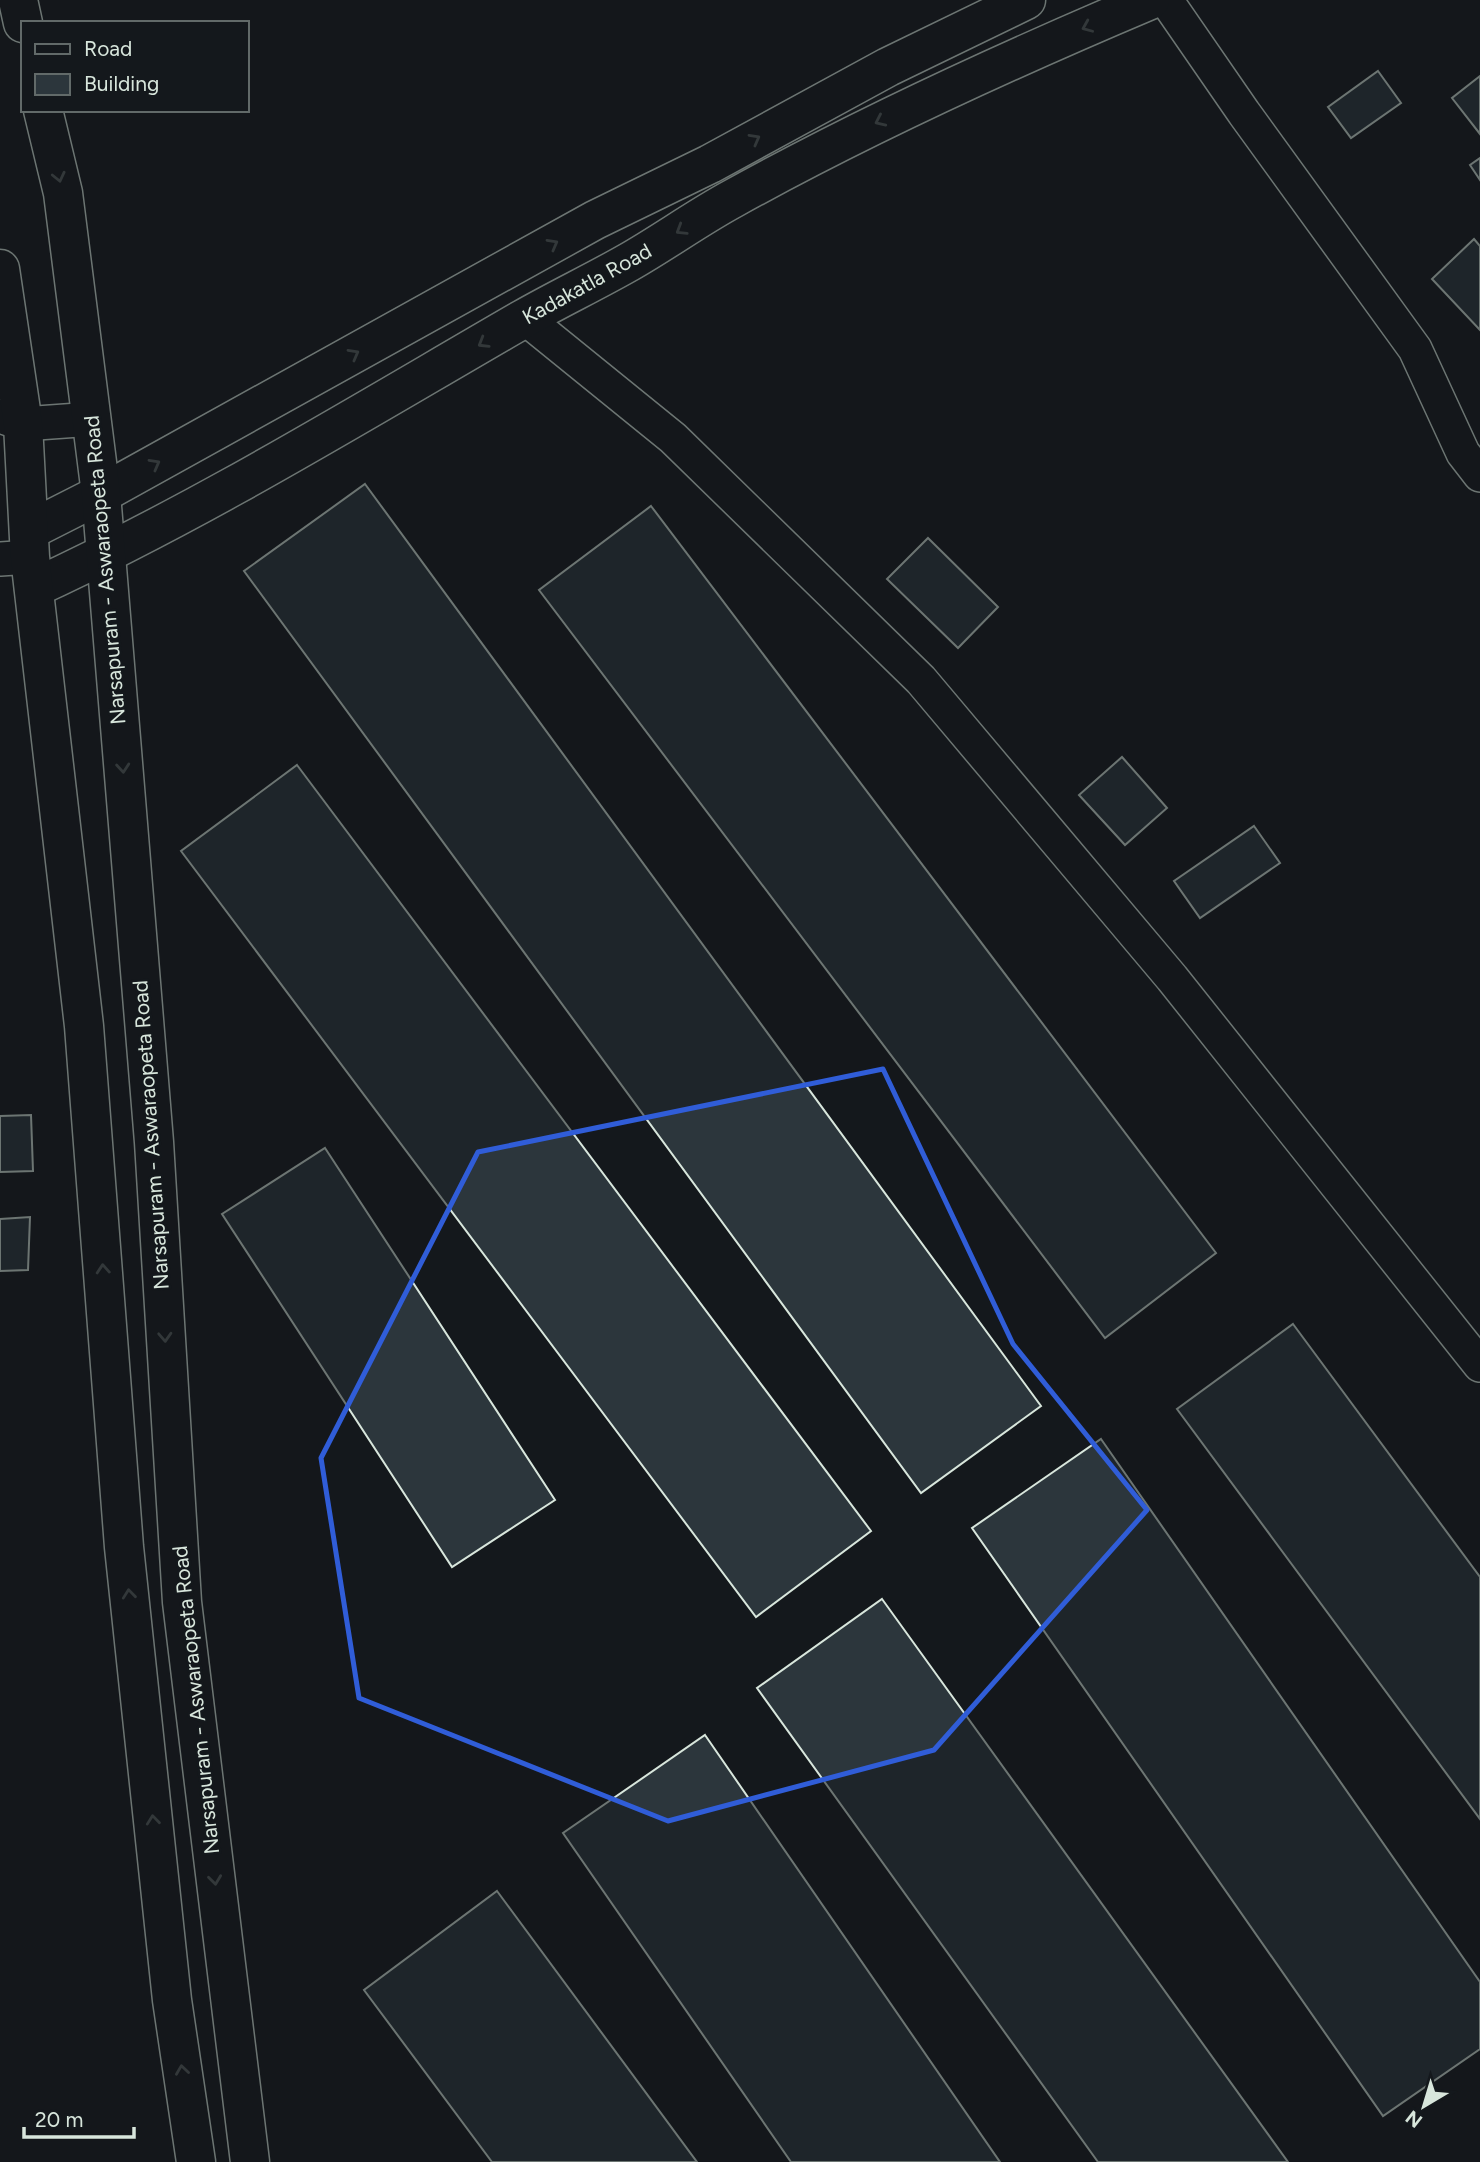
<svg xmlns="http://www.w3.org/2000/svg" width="1480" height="2162" font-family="Figtree,sans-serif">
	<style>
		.building { fill: #2c363c; stroke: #d8e6dc; stroke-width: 2 }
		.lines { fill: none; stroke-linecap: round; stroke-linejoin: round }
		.minor-casing { stroke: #d8e6dc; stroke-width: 36 }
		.tertiary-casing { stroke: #d8e6dc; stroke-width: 41 }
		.primary-casing { stroke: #d8e6dc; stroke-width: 41 }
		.minor { stroke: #14181c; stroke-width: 33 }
		.tertiary { stroke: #14181c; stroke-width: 38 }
		.primary { stroke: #14181c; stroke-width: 38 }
		.oneway { stroke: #59605f }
		.marked { fill: none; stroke: #305dd8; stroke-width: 5; stroke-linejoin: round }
		.labels { text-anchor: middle; stroke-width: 5; stroke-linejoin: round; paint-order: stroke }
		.street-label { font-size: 21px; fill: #d8e6dc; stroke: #14181c }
	</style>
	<rect width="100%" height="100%" fill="#14181c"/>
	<path class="building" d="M1378,71l23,32 -50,35 -23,-31z
		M1480,76v58l-28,-36z
		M1480,158v22l-10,-15z
		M1474,239l6,7v84l-48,-51z
		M365,484l676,922 -120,87 -677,-922z
		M651,506l565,747 -111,85 -566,-748z
		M928,538l70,69 -40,41 -71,-69z
		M1122,757l45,51 -42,37 -46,-50z
		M297,765l574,766 -115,86 -575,-766z
		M1254,826l26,37 -80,55 -26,-37z
		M31,1115l2,56 -33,1v-56z
		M325,1148l230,352 -103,67 -230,-353z
		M30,1217l-2,53 -28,1v-52z
		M1293,1324l187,253v242l-303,-410z
		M1101,1439l379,543v67l-97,67 -411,-588z
		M882,1599l406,563h-190l-341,-474z
		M705,1735l295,427h-209l-228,-329z
		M497,1891l200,271h-205l-128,-172z"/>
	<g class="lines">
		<g class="minor-casing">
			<path id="minor" d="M1166,0l78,113 171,236 48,104 17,22
				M525,318l148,120 248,242 251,298 308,387
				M0,416l23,8 70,-5
				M0,559l30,-2"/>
		</g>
		<g class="tertiary-casing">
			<path id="tertiary" d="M30,530l71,-36 494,-274 115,-56 178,-97 138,-67
				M34,588c169,-78 328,-176 489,-269 35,-20 71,-37 106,-57 35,-20 68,-44 103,-63 135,-75 276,-139 418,-199"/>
		</g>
		<g class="primary-casing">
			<path id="primary" d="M18,0l5,23
				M43,110l20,83 38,301 53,648 28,460 68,560
				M0,269l23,155 7,133 54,469 40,521 48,453 24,162"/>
		</g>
		<use href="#minor" class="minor"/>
		<use href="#tertiary" class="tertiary"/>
		<use href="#primary" class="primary"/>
	</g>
	<defs><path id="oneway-chevron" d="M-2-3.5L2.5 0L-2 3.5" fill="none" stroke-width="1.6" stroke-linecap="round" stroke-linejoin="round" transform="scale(1.75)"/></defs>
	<g class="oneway">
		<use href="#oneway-chevron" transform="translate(1087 27) rotate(157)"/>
		<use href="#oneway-chevron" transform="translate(880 121) rotate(155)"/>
		<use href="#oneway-chevron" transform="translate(755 139) rotate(-29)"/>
		<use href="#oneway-chevron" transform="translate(59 177) rotate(77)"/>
		<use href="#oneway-chevron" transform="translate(681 230) rotate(148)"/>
		<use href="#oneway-chevron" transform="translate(553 244) rotate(-29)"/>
		<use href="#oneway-chevron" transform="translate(483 343) rotate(149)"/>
		<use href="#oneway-chevron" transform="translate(354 354) rotate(-29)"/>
		<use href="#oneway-chevron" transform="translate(155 464) rotate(-29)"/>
		<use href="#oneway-chevron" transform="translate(123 768) rotate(85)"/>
		<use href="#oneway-chevron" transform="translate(103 1269) rotate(-94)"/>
		<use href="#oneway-chevron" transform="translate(165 1337) rotate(87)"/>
		<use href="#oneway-chevron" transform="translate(129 1594) rotate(-96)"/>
		<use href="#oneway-chevron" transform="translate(153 1820) rotate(-96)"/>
		<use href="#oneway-chevron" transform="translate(215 1880) rotate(83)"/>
		<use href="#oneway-chevron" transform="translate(182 2070) rotate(-98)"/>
	</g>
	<path d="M0 0H1480V2162H0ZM883,1069l130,275 134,166 -213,240 -266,71 -309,-123 -38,-240 157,-306z" fill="#14181c" fill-opacity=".55" fill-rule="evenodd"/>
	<path class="marked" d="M883,1069l130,275 134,166 -213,240 -266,71 -309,-123 -38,-240 157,-306z"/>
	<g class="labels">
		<g class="street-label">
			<text transform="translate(587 284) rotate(-29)" y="7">Kadakatla Road</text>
			<text transform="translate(105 570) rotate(-95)" y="7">Narsapuram - Aswaraopeta Road</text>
			<text transform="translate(151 1135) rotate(-94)" y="7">Narsapuram - Aswaraopeta Road</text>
			<text transform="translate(196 1700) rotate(-96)" y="7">Narsapuram - Aswaraopeta Road</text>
		</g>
	</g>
	<rect x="21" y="21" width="228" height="91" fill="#14181c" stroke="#626a69" stroke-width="2"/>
	<rect x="35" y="44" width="35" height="10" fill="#14181c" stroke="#626a69" stroke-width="2"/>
	<text x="84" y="56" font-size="21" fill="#d8e6dc">Road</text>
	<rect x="35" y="74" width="35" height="21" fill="#2c363c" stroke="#626a69" stroke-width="2"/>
	<text x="84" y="91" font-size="21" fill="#d8e6dc">Building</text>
	<g transform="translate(1424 2106) rotate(218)" stroke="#14181c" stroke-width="5" paint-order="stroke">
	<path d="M0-5L12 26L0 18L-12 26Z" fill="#d8e6dc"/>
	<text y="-10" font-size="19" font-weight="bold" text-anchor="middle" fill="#d8e6dc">N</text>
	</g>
	<path d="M24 2127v10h110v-10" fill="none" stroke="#d8e6dc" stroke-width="3.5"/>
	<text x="35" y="2127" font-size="21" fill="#d8e6dc" stroke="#14181c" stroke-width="5" paint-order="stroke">20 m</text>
</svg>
